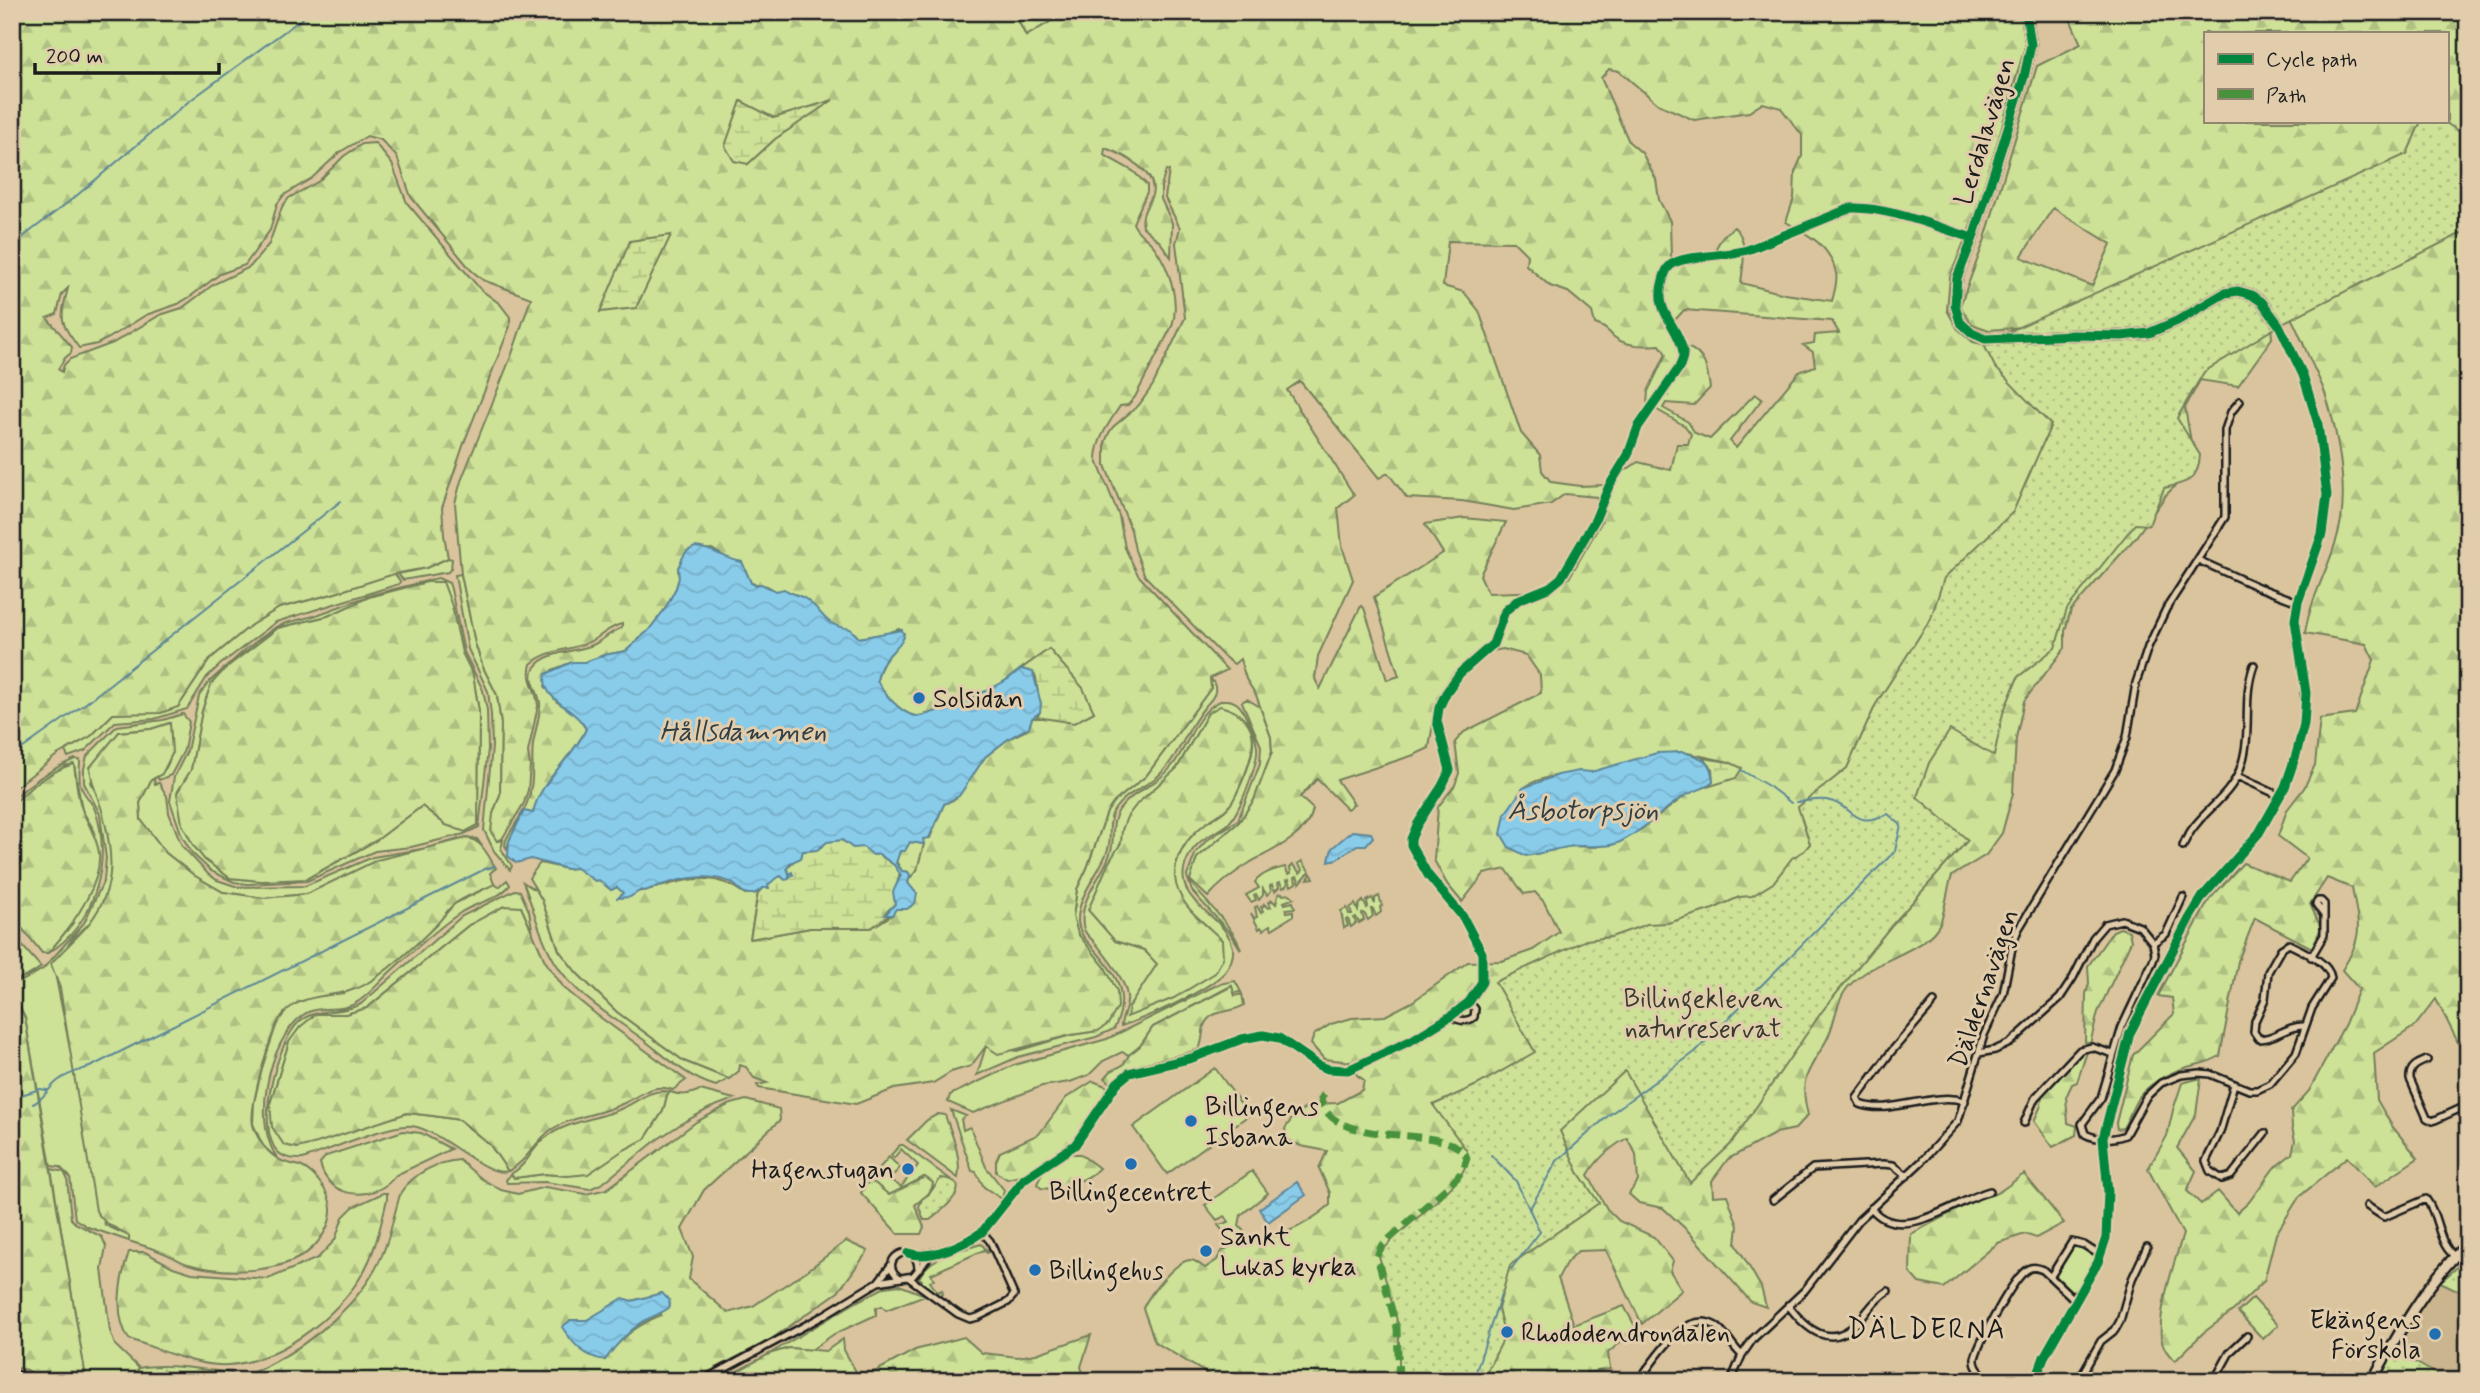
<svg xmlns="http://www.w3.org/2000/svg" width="2480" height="1393" font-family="Mynerve,sans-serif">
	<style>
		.built { fill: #cbb58f }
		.green { fill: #cde297; stroke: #747f5a; stroke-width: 2; fill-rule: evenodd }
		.forest { fill: url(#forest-firs); stroke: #747f5a; stroke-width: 2; fill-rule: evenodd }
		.wetland { fill: url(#wetland-marsh); stroke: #747f5a; stroke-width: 2 }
		.park { fill: url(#park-dots); stroke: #747f5a; stroke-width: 2 }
		.water { fill: url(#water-waves); stroke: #5d8698; stroke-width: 2 }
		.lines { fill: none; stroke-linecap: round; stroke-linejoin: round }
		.stream { stroke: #5d8698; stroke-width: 2 }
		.street-casing { stroke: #1c1c1c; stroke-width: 10 }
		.secondary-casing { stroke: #1c1c1c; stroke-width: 13 }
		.street { stroke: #e1cdab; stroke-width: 5 }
		.secondary { stroke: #e1cdab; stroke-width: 8 }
		.quiet { stroke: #49923c; stroke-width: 7; stroke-dasharray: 14 7; stroke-linecap: butt }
		.cycleway-casing { stroke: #e1cdab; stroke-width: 13 }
		.cycleway { stroke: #00873e; stroke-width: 9 }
		.poi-dot { fill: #1f6fb2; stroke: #e1cdab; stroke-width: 2.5 }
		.labels { text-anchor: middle; stroke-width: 6; stroke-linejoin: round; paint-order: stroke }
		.street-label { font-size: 26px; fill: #1c1c1c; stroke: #e1cdab }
		.poi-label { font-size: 26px; fill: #1c1c1c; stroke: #e1cdab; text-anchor: start }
		.park-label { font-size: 26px; fill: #373a2e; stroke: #e1cdab }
		.water-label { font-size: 28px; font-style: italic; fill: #323f45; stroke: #e1cdab }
		.neighbourhood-label { font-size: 28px; letter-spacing: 2px; fill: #1c1c1c; stroke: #e1cdab }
	</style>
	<defs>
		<pattern id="forest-firs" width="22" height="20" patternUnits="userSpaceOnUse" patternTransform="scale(1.75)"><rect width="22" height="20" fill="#cde297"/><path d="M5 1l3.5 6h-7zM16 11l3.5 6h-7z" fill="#afc182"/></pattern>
		<pattern id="wetland-marsh" width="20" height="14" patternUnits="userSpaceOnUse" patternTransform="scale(1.75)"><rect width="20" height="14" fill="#cde297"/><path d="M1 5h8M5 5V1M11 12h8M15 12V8" fill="none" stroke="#afc182"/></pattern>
		<pattern id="park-dots" width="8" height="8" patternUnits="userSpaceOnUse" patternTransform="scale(1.75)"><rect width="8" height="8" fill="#cde297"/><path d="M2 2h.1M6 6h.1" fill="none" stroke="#afc182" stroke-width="1.8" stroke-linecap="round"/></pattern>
		<pattern id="water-waves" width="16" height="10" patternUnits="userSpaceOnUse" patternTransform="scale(1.75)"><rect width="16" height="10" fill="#89ccea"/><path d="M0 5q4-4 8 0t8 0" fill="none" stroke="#76afc8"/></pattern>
	</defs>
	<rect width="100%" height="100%" fill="#dac49e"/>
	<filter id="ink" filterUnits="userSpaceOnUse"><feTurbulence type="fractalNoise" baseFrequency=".0143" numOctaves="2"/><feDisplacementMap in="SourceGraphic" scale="14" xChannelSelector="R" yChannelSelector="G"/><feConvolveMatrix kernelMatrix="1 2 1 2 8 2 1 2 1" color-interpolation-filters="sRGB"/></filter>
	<g filter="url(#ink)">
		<path class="built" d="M2440,1282l28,13v86h-19l-56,-31 18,-33z"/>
		<path class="green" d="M448,558l4,1 -1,9 -3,4 -45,8 -5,-6 28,-6z
			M394,573l6,8 -1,3 -123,38 -55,42 -14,13 -20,32 -33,10 -39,3 -30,29 -17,6 -3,-6 26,-15 22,-22 65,-7 32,-48 41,-34 28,-17 53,-14z
			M461,574l14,69 8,24 14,28 4,29 -1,71 -7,19 4,27 6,-1 -2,9 11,17 -2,4 -16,-19 -10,-21 8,-83 -1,-33 -3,-23 -20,-42 -13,-74z
			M438,578l11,5 2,6 13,63 19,38 4,20 1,39 -9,78 -15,7 -53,13 -36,4 -68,30 -60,3 -13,-2 -23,-11 -19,-18 -10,-17 -12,-35 4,-24 13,-26 12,-55 10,-14 37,-33 30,-22 10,-4 28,-7 57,-21zM370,597l82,9 10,47 11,22 6,37 -1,98 -32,15 -24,-19 -45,34 -71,39 -45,2 -31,-3 -25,-18 -12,-15 -16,-52 14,-23 11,-59 9,-27 16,-17 50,-39 51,-12z
			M1210,678c4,4 6,8 5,14 -2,8 -8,11 -12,17 -17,21 -24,48 -45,67 -14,12 -35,18 -45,36 -6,11 -1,25 -5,37 -8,25 -31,45 -30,73 1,12 9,19 16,27 24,26 36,47 20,80l-18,8 -78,20 -41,18 9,-29 31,5 54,-16 27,-4 -11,-83 -9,-13 -5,-19 4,-27 10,-21 20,-56 7,-10 32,-26 65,-88z
			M1247,699l13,8 11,30 1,15 -18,48 -15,22 -42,36 -7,24c15,20 45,46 51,68l-10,-16 -39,-43 -5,-15 9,-24 10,-11 32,-21 22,-56 1,-18 -19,-44z
			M1223,700c13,-1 18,6 23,17 5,9 10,19 11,30 2,16 -18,67 -30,78 -14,10 -28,13 -37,29 -27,48 36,57 43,94 1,8 -3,18 -8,24 -17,19 -79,46 -104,54 0,-9 8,-19 6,-30 -2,-17 -19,-37 -29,-50 -6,-8 -14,-11 -15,-21 -4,-28 21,-49 28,-74 4,-14 -1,-28 8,-41 13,-19 39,-25 53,-44 17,-20 24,-57 51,-66zM1208,713l40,10c2,7 6,14 5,21 0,16 -14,47 -23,61 -5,8 -18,13 -26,19 -22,18 -39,48 -23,76 7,11 18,18 27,27l-56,46 6,-9 -14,-14 -29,-9 -7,-77 69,-96z
			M183,714l6,8 -5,28 -13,25 -12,5 -2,-4c18,-10 15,-35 12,-53l-18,6 -32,3 -28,50c21,43 32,98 0,139 -4,6 -11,10 -16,15 -8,9 -14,22 -21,32l51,257 24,11v5l-41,-14 -13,-8 -5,-42 -10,-10 -9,-1 -26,-148 -13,-25v-10l12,-3 19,-11 41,-46 20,-43 2,-22 -6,-44 -16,-31v-14l3,-13 30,-30 46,-6z
			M75,759l5,1c0,9 -2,19 1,27 3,8 11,15 14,23 18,50 0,115 -47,143l25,-30 22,-91 -13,-22 -8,-46 -9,2 -53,40v-6c19,-18 39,-31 63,-41z
			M155,777l-1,4 1,3 4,-1 8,13 2,17 13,33 26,28 9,6 21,7 67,-1 68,-29 55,-9 38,-11 11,2 5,7 -8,-7 -7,-1 -40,12 -120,44 -43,4 -41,-6 -28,-16 -29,-23 -25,-33 -1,-17 11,-23z
			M1302,861l12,17 -6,1 3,-5 -2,-2 -9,11 -3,-7 -2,1 1,6 -5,3 -2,-7 -2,1 1,4 -5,4 -3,-6 -2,1 1,4 -4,4 -3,-6 -2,1 1,5 -4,4 -4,-6v6l-4,5 -3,-6 -2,1 2,5 -5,2 -5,-7 13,-7 -4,-6c8,-10 19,-12 30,-15l3,7 3,-1 -1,-6 3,-2 7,8 3,-3 -5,-6z
			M507,880l3,5c-13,16 -34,17 -50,28 -24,16 -49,40 -70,59 -11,10 -22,25 -36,32 -16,9 -36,0 -51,11 -35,25 -53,113 -23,146l-17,-15 -10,-22 1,-22 8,-34 15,-45 13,-17 22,-9 32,-4 22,-9 70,-59 18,-21 40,-20 5,3z
			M523,882l14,9 5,9 17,50 18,23 40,39 67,49 45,18 -13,7c-28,-8 -50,-29 -72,-46 -31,-23 -69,-44 -89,-78 -15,-24 -21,-53 -32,-80z
			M515,890l5,1 9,20 4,23 -12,-27 -52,18 -102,83 -21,6h-30l-27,28 -19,62 27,44 110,-35 26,3 26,4 31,25 18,26c-23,7 -66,-41 -96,-45 -22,-3 -85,25 -109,33 -9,0 -18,0 -25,-7 -24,-24 -1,-111 22,-131 17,-14 41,-6 61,-17l101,-88z
			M1282,893l1,2 7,-1 4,4 -10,4 1,2 8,-2 2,6 -9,1 1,3 6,-1v5l-21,13 -2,-4 -7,5 -2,-3 -2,2 -8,-16 3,5 3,-1 -2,-10 2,-1 4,7 2,-2 -2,-4 4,-2 -2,-2 5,5 3,-1 -2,-5 3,-1 -1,-2 5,5 2,-10z
			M1379,896l3,10 -2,1 1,5 -5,4 -3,-7h-2l2,7 -5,4 -4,-7 -2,1 2,6 -5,3 -3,-6 -2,1 2,5 -5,4 -3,-8 -2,1 2,6 -4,2 -3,-17 6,-3 2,6h3l-2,-6 5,-4 3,7 1,-6 4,-4 4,7 1,-1 -1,-6 5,-3 3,6v-6z
			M12,934l29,33c-9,7 -17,12 -29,13z
			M1235,981l6,11 -7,1 -3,-7 -78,41 -13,19 -11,9 -7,-3 -19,9 -14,14 -19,7 -28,4 -69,27 -25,-11 2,-7 64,-30 93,-26 112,-55z
			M1215,1068l34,47 -82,59 -34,-47z
			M700,1090l34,9 -24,9 -26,14 -26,17 -55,44 -13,6 -45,-7 -38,1 -1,-3 5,-6 4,4 30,-4 23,2 77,-37 18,-28 4,-16 3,-3c12,4 19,3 30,-2z
			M951,1110l15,6 -5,3 2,11 7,-3 16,40 18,23 -2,9 -18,-12 -8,-15 -4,-1z
			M900,1145h3l47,34 -6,6 -12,2v-5l-8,-5 -35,19 -19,-17 19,-22 11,11 -11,11 12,8 17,-22 -17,-16 -7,9 -3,-3z
			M51,1169l13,3 3,6 4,41 4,4 27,14 4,9 -4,23 8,62 5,14 24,23 -6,13h-44l-3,-2z
			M1252,1171l16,22 -27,22 -2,11 8,9 -12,11 -17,-21 11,-3 -4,-6 -8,4 -12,-15z
			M981,1244l8,8 -2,1 -3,-3 -53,24 3,5 -4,3 8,10 4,-2 1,4 -5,1 -17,-13 1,-2 -3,-2c11,-23 40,-27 62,-34z
			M2072,1245l10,1 14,9 -8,18 -13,18 -5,-1 -15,-15z
			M899,1285l26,10 -39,15 -4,-4 -6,2v7l-42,19 -23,16 -22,-2 -20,6 91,-54 25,-13z
			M2253,1298l25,27 -15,14 -25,-27z"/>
		<path class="forest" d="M12,12h1002l12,24 40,-24h956l4,31 -46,159 -30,75 -3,33 10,18 16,14 32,7 265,-32 2,21 -34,48 -38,-6 -15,28 8,45 -1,16 -25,25 -32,44 -64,72 -6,21v17l-41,53 -8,37 -3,55 -11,40 -16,22 -34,21c-5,13 -7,36 -12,47 -14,30 -75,38 -95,68 -10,14 -10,34 -19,50 -17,31 -28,35 -18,74l-13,14 -19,4 -48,26 -16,22 1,15 14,-1 11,31 -2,18 25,43 5,20 -15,-5 -63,-71 -25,-23 -24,-5 -10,-9 9,-13 -2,-27 -9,-16c-16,9 -30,21 -39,37l19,34 12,12 35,16 19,24 -3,10 12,19 -40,34 -36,-74 -28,1 -12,12 -8,15 16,47 50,-19 12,22 -28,25 2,16 -24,4 -9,8h-358l-64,-39 -12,-34c6,-13 32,-47 47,-48 6,0 10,5 15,8l12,-8 4,-8 24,-14 3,4c13,-5 27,-5 39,-10 15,-6 30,-16 43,-27v-12l-11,-25 8,-17 -26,-5 -13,-6 -3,-11 8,-12 18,-13 27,-1 24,-13 2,-10 -7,-5 -5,-13 -28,-3 -13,-15 3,-9 17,-11 21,-6 33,-2 27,-14 56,-40 34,-1 31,-11 26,-18 -15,-30 -9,-10 -11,2 -18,-25 -22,5 -22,28 -15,-18 -13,-24 4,-53 17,-22 4,-12 -4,-31 9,-10 77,-39 -1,-18 -14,-20 -23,-6 -28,5 -22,19 -16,25 -8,50 -15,7 -77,25 17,24 -7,5 -30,-30 -17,18 13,12c-4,26 -42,42 -62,53 -16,10 -31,21 -43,35l-18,-17 7,-22 42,-36 15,-22 18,-48 -1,-15 -15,-42 -10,-16 -6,-20 -6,5 -11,-8 -78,-80 -10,-26 -4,-20 -26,-65v-23l4,-9 4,-6 26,-22 14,-20 32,-67 -9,-75 4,-15 -15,-30 4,-27 -3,-1 -5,17v12l11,24 -1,34 -11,-15 -17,-15c-3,-13 5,-21 9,-32 7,-23 -30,-41 -47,-47l-1,7 29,16 14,14v7l-14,31c4,11 15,15 22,25 15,21 25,54 17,78l-37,71 -7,8 -8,1c-11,17 -23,33 -24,52l23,58 6,32 13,27 89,95 -17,8 1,10 -65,88 -32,26 -7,10 -20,56 -10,21 -4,27 5,18 27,33 12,24 1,16 -10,17 -10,7 -27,4 -73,19 -12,-8 -15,20 -20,6 -18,11 -39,6 -38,15 -97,-16 -2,-3 10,-2 -13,-5 -8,-11 -6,-2 -1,6 -10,8 -45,-18 -67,-49 -40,-39 -18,-23 -17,-50 -13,-22 11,-15 27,6 9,-2 19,14 4,-1 12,10 6,-3 6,5 -1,2c47,-3 79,-33 123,0l13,-1 -8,46 60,-11h61l21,-13 3,-6 15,-2 4,-4 -6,-20 15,-45h7l14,-34 11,-5 7,-8 23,-34 23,-18 17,-8 4,-4 3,-9h25l17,4 20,-10 -45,-63c-15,11 -30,21 -44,32 -9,8 -80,37 -90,35 -14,-3 -33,-23 -38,-36 5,-25 21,-29 27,-47l-5,-4 -11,4 -29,5 -9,-9 -11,-1 -14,-7 -18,-21 -20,-9h-11l-9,-5 -16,-3 -9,-21 -12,-2 -18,-11 -25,2 -9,17 1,10 -3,10 -11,21 -17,22 -22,20 -22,4 -19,7h-13l-20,8 -7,16 12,16 18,11 11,16c-13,30 -46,50 -53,85l-9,-3 -15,30 -2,8 -2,-4 1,-5c6,-12 17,-26 21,-37 8,-20 4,-39 6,-59 2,-12 6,-24 7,-37 2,-14 -14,-26 -5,-40 10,-15 39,-15 55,-21 12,-4 19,-14 32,-18v-4c-13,3 -18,10 -29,16 -19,11 -45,8 -62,24 -5,17 6,25 7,42l-10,46 2,13 -2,25 -4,13 -22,36 -5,2 -6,-9 2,-18 7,-19 1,-71 -4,-29 -14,-28 -8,-24 -14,-69 -6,-71 6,-22 51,-127 19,-56 -48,-18 -12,-10 -60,-73 -14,-40 -16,-17 -14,-4 -27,16 -28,26 -28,17 -7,9 -7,26 -25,35 -25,9 -29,22 -13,8 -32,11 -37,23 -12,6 -18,4c-20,-27 -19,-28 -11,-60l-6,6 -5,20 -10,4 25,29 -1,6 -6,5 -7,11 4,3 2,-7 6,-6 43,-16 47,-28 22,-7 32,-24 36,-17 19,-23 13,-37 7,-9 30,-17 25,-25 18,-12 13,-1 17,21 15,39 73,86 20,15 10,13v9l-46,117 -22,65 2,27 4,23 -22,10 -32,6 -62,20 -53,14 -28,17 -41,34 -32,48 -17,6 -48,1 -22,22 -34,19 -45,35zM1609,69l10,2 39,33 36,16 55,-8 14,-9 18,5 21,27v21l-7,16 -1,26 -8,24c22,12 45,24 50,51 2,8 -2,20 -4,28l-47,-7 -44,-11c2,-18 8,-44 -7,-56l-11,9 -10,17 -42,5 -1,-37 -11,-21 -3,-21 -14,-26 -13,-11 -28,-64zM831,101l-56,38 -27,25 -7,-62 33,16zM1448,241l66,1 13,13 -1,10 24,21 18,6 24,20 3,12c10,3 12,6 19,13 12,10 32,9 46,8l6,9 -18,37 -1,13 38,22 6,8 -3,10h-11l-6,26 -33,-8 -34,23 -24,1 -29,-4 -9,-11 -2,-16 -19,-22 -42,-122 -15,-19 -21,-6zM1684,310l148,11 7,12 -24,2 -1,8 -11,2 10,7 2,14 -16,6 -63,76 -6,-7 32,-42 -7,-5 -45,45 -15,-6 -7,-11 -25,-14 3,-5 28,2 16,-17c-3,-19 -4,-33 -23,-41l-13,-26zM1300,381l79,97 9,-5 19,25 55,3 52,9 37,-6 14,-10 32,3 5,24 -33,57 -18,13 -63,2 -8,-18 26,-53 -42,-4 -39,6 18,29 -69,44 25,79 -12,4 -23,-72 -3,-2 -41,83 -5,-10 3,-23 35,-76 -11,-34 -4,-38 16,-13 -67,-105zM1683,752l46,10 -6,19 -33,11 -50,38 -44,17 -27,-1 -48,-54c12,-19 57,-17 77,-21 32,-8 50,-17 85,-19z
			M2067,12h401v1050l-32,-63 -21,27 -41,27 3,47 15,26 26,32 -43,29 -28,-30 -48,40 -23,37 -12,47 -30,29 -31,23 -28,28c-7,-7 -13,-14 -14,-24 -3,-28 14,-76 22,-103l-35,-65 19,-33 6,-26 9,-27 19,-5 -5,36 -19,34 19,23 -9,20 14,13 17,-13 19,22 12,-11 25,-34 18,-14 3,-13 -3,-14 -1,-16 18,-20 36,-67 14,-35 -17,-19c22,-34 17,-44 10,-82l-25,-10 -17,26 11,24 -9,20 -57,-30 -17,43 -18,95c-15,9 -21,7 -36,12 -17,6 -35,16 -46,30 -6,9 -9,20 -15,30l-6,1 -1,-6 17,-68 41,-41 -2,-16 -14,-2 51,-96 34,-37 47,19 17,-24 -29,-22 9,-26 17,-22 11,-23 5,-46 35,-5 19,-54 -8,-16 -61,-11c6,-39 29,-72 36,-113 6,-38 -4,-91 -16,-127 -6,-16 -14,-30 -20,-45 -7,-17 -11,-27 -21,-43l-295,25 -17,-6 -12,-18 24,-64 53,-176 44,-22zM2205,33h242v88h-242zM2053,208l58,36 -19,42 -71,-29z
			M427,582h16l9,24 10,47 11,22 6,37 -1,113 -13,7 -19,-7 -24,-19 -45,34 -71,39 -45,2 -31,-3 -25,-18 -12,-15 -11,-21 -5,-31 14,-23 11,-59 9,-27 16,-17 51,-39 50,-12 41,-19z
			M1220,706c41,11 37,40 23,73 -4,8 -8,22 -15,28 -6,7 -15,11 -22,16 -17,13 -32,31 -31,54 2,28 28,44 47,63l1,18 -8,15 -41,25 -47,19 2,-10 28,-43 -13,-14 -29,-9 -27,-31 20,-46 13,-21 1,-13 5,-13 10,-13 40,-36 31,-55z
			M170,723l2,31 -10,20 -11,6 -11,23 1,17 25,33 29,23 28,16 41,6 43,-4 70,-34 90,-22c15,2 21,18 29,30l-6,5 4,11c-12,7 -31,12 -42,22 -6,6 -11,14 -17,20 -19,19 -46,44 -69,58 -30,18 -69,3 -88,38 -9,17 -29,85 -25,103 4,14 15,30 29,36 6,3 14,3 20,6 11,5 23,20 27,32 6,15 -2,32 -12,44 -26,32 -92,32 -129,21 -8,-2 -16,-8 -24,-11 -11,-5 -23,-8 -35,-12v-5c-15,-11 -21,-7 -33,-25l-36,-223 -9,-24c12,-15 29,-28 40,-43 25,-34 22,-65 13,-103 -4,-18 -13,-33 -14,-51l29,-35 32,-3z
			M74,764c2,15 3,34 9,48 6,14 14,25 16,41 3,34 -30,76 -51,100h-6l-30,-37v-110c14,-17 40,-36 62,-42z
			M504,906l17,1 24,54 19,27 33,27 89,65 -13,10c-6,-2 -10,-3 -16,-2 -13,2 -23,11 -35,16 -23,11 -50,12 -71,26 -17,12 -24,32 -43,41l-18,-26 -30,-25 -27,-4 -26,-3 -90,30 -20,5 -13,-3 -12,-18 -2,-23 19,-62 11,-15 16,-13h30l21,-6 102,-83z
			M2120,928l9,3 2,10 -33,71 -8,32 -5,-2 1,-48 3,-11 -1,-17 25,-35z
			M1232,986l3,10 7,-2 2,11c-12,9 -34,3 -40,21 -2,8 -1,15 -5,23 -29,12 -66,9 -88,34l-6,-5 6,-7 12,-6 6,-10 11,-9 13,-19z
			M12,993l13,25 61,360 3,3h-43l-19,-11 -15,-3z
			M2085,1051l2,1 -10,30 -5,2 -6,13 2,26 9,3 -1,9 -23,12 -19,-26 7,-15 1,-12z
			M1093,1081l15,6 -23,40 -18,20 -47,29 -13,3 -11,-7v-11l4,-9 39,-18 27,-36z
			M664,1091l6,1 -3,3 -4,16 -18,28 -23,12 -34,23 -20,2 -23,-2 -31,4 -3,-4c17,-10 19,-23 33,-35 23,-19 55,-19 81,-32 13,-6 23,-16 39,-16z
			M746,1100l33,9 1,11 -76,70 -22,39 11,28 -4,22 39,34 25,-7 55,-36 38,-29 22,10 -30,41 -68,48 -79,41h-558l6,-13c26,-5 64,1 92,5l5,6c55,-19 125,-70 147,-126 8,-19 11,-41 18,-61 13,-19 36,-30 58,-32l23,19 19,11 17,4 27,-7 41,7 21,-5 89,-67 32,-17zM662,1293l-1,22c-24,10 -41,23 -56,45l-34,-40h16l36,-21 8,2z
			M938,1114l7,1c7,20 17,42 13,63l-51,-38 20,-20z
			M403,1131l18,2 30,16 -55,26c-20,28 -69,25 -76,-12l6,-7z
			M1070,1154h10l19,14c-10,12 -25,13 -38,22l-20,-2 -4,-4 8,-17z
			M2024,1174l40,49 -28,15 -11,-4 -27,9 -54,45 -25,-5 -9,-10 1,-39 70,-37c17,0 29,-14 43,-23z
			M925,1177l8,6c-1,11 -10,15 -18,22l9,22 -3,7h-23l-37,-41 9,-14 19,16z
			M383,1193h4v6c-5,21 -9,42 -18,62 -21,48 -87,101 -141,104 -33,2 -68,-16 -99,-26 -16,-24 -9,-61 0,-87h16l28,15 19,6 76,6 50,-21 17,-18 8,-23 10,-10z
			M1091,1335l-10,32 5,14h-367l50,-27 20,-6 37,3 17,-12 1,11 15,27 10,-2 46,-25 49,-13 18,16 36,4 18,-3z"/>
		<path class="wetland" d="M1014,12h52l-40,24z
			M833,100l-58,39 -27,25 -14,-3 -9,-15 16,-45 33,17z
			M671,235l-35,73 -36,4 30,-71z
			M1049,649l34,39 11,24 -20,11 -37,-6 3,-5 -4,-35 -3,-5 -12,-3z
			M1703,758l26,4 13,6 -6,10 -29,9 6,-5 -1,-14z
			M842,840l11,8 9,-2 13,9 3,-1 16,11 6,7 -6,24 1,8 -10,9 3,3 -17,12h-61l-60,11 8,-46c5,-6 15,-15 23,-17l5,3 6,-4 -5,-4v-3l16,-17 14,-1 11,-9z
			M910,842l14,2 -7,26 -6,7 -3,-5 -6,-1 -6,-10 4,-10z"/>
		<path class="park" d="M2421,121h22l15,10 10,-4v103l-182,91 -82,51 -27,46 23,37c-2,27 -13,27 -36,33l-15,37 -14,-1 -68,85 -12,39 -37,29 -15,36 -9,43 -44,-26 -21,33 -12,34 51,43 -77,86 -68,84 -93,135 -40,38 -65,-112 -65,60 18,41 21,31 -89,62 -12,44 7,27 -23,45h-83v-53l-20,-72c16,-28 97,-73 88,-105l-34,-46 44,-20 58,-33 -40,-70 91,-42 25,-3 36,-13 21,-1 45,-14 26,-12 13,-1 21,-13 19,-25 12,-7 6,-7 -12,-37 49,-39 29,-64 55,-86 13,-40 69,-66 38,-87 -56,-58 -12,-24 424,-189z
			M941,1178c38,3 1,33 -11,42h-6l-5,-13 3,-8 7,-5z
			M2468,1258v37l-28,-13z
			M2393,1350l56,31h-72z"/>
		<path class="water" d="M695,547c18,1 30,12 47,15l9,21 4,2 6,-1 15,7 8,-2c7,5 13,5 20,9 21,13 17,27 46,31l9,9 43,-8 2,7c-10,17 -22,18 -27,43 5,12 25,35 39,36 11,2 76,-27 87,-34 6,-3 12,-9 18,-13l12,3 8,32 -1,8 -8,6 -3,9 -21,12 -23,18 -26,39 -15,8 -15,34 -6,1 1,5 -14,-2 -5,9h-5l-4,12 6,8 6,1 2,3 -2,8 9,11 -2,9 -8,6h-11l-4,6h-7l10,-11 -2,-12 8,-17 -7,-10 -15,-11 -6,1 -10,-8 -10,1 -11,-8 -15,2 -10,8 -14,1 -2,7 -11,5 -3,5 2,6 3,-2 1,3 -4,1v3l-4,1 -4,-4 -5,2 -8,7 1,3h-7c-5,6 -13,8 -19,4 -5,-3 -8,-8 -13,-10 -26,-11 -60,-1 -85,9l-4,-1 -11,7 -12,1 5,-5 -6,-6 -6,3 -12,-10 -4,1 -19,-13 -9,1 -36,-10 -15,4 -8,-7 1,-15 15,-30 9,2c7,-34 40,-54 53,-84 -9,-21 -47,-29 -40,-55l26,-12h13l19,-7 22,-4 22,-20 17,-22 11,-21 3,-10 -1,-10 5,-11 4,-6z
			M1683,752c20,6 28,7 30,30 -9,8 -23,9 -33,17 -20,13 -36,31 -58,42 -17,9 -36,3 -54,6 -14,2 -28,7 -42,9l-17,-9 -8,-13 4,-20 18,-26 35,-13 21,-4 12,1 66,-19z
			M1352,831l19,2 2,4 -7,8h-9l-20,14 -8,2 3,-13z
			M1297,1182l9,13 -38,27 -9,-13z
			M662,1293l7,7 1,7c-9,7 -20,10 -29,16 -15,10 -26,23 -36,37 -21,-3 -32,-16 -43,-33l9,-7h16l36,-22 9,3z"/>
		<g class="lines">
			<path class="stream" d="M12,242l7,-2 56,-43 113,-95 123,-90
				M12,756l74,-53 255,-202
				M1741,770l29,17 21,16
				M12,1098l28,-9 7,1
				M33,1104c13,-7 15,-16 26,-24 9,-7 23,-10 33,-14l393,-197 10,-3
				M1491,1155l25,26 24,51 -29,37
				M1529,1210l28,-49 52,-46 86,-63 200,-201 6,-26 -13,-11c-35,15 -30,-4 -57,-13 -9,-4 -25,1 -35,1
				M1473,1381l28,-87"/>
			<g class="street-casing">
				<path id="street" d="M2198,560l60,27 40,15
					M2237,776l43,20
					M2183,846c11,-30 44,-45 56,-74 15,-37 2,-72 15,-107
					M2153,943l13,-9 17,-37
					M2311,957l13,-22v-31l-3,-3h-3l-2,3 7,10
					M1934,1002l-43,50 -34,46 3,6c31,12 71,-13 105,-3
					M1451,1017c8,3 15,6 23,0l1,-8 -6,-7
					M1979,1053l16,-3 15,-7 50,-45 13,-20 20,-40 12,-14 17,-4 18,7 13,16 2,11 -2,7 -31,66 -21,71 -19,26 3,10c11,6 28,6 40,1l21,-38 15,-14 20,-8 19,-2 10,1 39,16h8l13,-6 26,-31 16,-45 19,-30c-2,-16 -28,-27 -42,-34l-8,5 -13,23 -3,27 -10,22 -1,11 5,7c17,0 28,-14 46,-13
					M2427,1060c-10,4 -18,7 -17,19l17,39 6,3 35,-16
					M2234,1084l-14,48 -14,29 4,10 12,8 9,-3 34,-43
					M2024,1123l11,-25 45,-48 12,-3 21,7
					M1773,1200l40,-32 70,-4 10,1 14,11
					M2367,1206l17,11 42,-18c14,18 10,41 28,57
					M1871,1208c30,38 85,-8 119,-17
					M913,1255c24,-2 49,-9 69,-23l42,-53 51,-34 42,-62 12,-10 63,-15 50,-19 21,-4 16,3 39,27 10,4 20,1 64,-30 39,-24 18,-14 13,-20v-29l-19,-36 -35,-42 -17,-30v-6l6,-14 25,-39 8,-16 -13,-49 2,-13 7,-15 14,-20 33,-29 12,-33 13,-11 32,-13 11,-9 34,-58 14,-34 19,-31 10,-28 41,-59c2,-6 5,-10 4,-16 -4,-27 -30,-39 -20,-72 2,-7 4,-14 11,-17 18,-9 54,-6 76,-14l101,-41c35,-2 88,20 122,30
					M2051,1276l21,-34 12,3 17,11
					M900,1278c-26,-17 16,-42 18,-10
					M909,1278l49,36 12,5 8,-2 30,-15 6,-7 -24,-54 -8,-9
					M878,1282l35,-6 19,-23
					M1788,1305c17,23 42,46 69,18 11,-11 17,-24 31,-32
					M12,1373l22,8
					M1949,1376l2,5
					M702,1381l117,-63 59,-36 13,-17
					M1638,1381c17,-20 46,-74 78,-55 11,7 16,21 26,29
					M1731,1381l11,-26 11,-16 52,-49 54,-70 62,-58 37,-41 26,-86 19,-41 10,-51 5,-13 97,-160 12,-33 9,-54 12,-36 18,-38 59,-92v-87l6,-18 9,-11
					M1994,1381c-10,-5 -20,-11 -19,-23 5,-17 38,-81 53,-89 5,-3 10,-1 15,1l33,31
					M2035,1381l9,-24 54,-95 8,-24 2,-46 -5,-54 27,-105 73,-137 56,-63 13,-22 13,-24 11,-32 8,-31v-51l-7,-30 -2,-23 3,-18 24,-68 5,-39 -9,-71 -15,-49 -24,-50
					M2078,1381l23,-40 14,-11 5,-9 12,-42 15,-32
					M2214,1381l16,-29 17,-16"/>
			</g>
			<g class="secondary-casing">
				<path id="secondary" d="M2026,12l5,33 -7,32 -51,161 -16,40 -2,27 5,17 12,11 13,6 89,-4 48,1 27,-3 28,-12 48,-28 13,-2 14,4 10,7 17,23
					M2372,1381c28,-51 54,-98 96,-138"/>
			</g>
			<use href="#street" class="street"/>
			<use href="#secondary" class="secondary"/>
			<path class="quiet" d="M1324,1094l-3,5c11,54 132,21 146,59l-4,12 -8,10 -74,66 -4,11 20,71 2,53"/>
			<g class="cycleway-casing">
				<path id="cycleway" d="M2026,12l5,33 -7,32 -51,161 -16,40 -2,27 5,17 12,11 13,6 89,-4 48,1 27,-3 28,-12 48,-28 13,-2 14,4 10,7 17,23 24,50 15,49 9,71 -5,39 -24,68 -3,18 11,73 -2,31 -8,31 -11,32 -26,46 -56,63 -14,23 -59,114 -27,105 5,54 -2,46 -8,24 -54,95 -9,24
					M908,1253c21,8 57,-9 74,-21l42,-53 51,-34 42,-62 12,-10 63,-15 50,-19 21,-4 16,3 39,27 10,4 20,1 64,-30 39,-24 18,-14 13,-20v-29l-19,-36 -35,-42 -17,-30v-6l6,-14 25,-39 8,-16 -13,-49 2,-13 7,-15 14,-20 33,-29 12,-33 13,-11 32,-13 11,-9 34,-58 14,-34 19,-31 10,-28 41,-59c2,-6 5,-10 4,-16 -4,-27 -30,-39 -20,-72 2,-7 4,-14 11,-17 18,-9 54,-6 76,-14l101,-41c35,-2 88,20 122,30"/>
			</g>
			<use href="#cycleway" class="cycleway"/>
		</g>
	</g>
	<g class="poi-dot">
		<circle cx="919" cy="698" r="7"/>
		<circle cx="1191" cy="1121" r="7"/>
		<circle cx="1131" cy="1164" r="7"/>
		<circle cx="908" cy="1169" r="7"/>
		<circle cx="1206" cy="1251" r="7"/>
		<circle cx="1035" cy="1270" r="7"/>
		<circle cx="1507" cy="1332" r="7"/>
		<circle cx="2435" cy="1334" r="7"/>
	</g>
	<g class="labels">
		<g class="street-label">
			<text transform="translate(1984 131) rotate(-73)" y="9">Lerdalavägen</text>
			<text transform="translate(1983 988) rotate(-71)" y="9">Däldernavägen</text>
		</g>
		<g class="poi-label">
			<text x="933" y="707">Solsidan</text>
			<text x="1205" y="1115">Billingens<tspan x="1205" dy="30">Isbana</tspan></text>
			<text x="894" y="1178" text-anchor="end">Hagenstugan</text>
			<text x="1131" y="1200" text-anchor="middle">Billingecentret</text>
			<text x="1220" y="1245">Sankt<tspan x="1220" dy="30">Lukas kyrka</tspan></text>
			<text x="1049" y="1279">Billingehus</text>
			<text x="2421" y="1328" text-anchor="end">Ekängens<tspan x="2421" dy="30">Förskola</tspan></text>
			<text x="1521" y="1341">Rhododendrondalen</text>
		</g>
		<g class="park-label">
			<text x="1703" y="1007">Billingekleven<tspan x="1703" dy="30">naturreservat</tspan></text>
		</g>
		<g class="water-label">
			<text x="743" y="740">Hållsdammen</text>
			<text x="1583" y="819">Åsbotorpsjön</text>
		</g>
		<g class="neighbourhood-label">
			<text x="1927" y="1338">DÄLDERNA</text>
		</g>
	</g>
	<rect width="2480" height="1393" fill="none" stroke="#e1cdab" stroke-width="42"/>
	<rect x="21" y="21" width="2438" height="1351" fill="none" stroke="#1c1c1c" stroke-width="2.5" filter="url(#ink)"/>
	<rect x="2204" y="32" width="245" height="91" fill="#e1cdab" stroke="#928672" stroke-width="2"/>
	<rect x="2218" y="54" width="35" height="10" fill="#00873e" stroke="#928672" stroke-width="2"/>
	<text x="2266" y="66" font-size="21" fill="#1c1c1c">Cycle path</text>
	<rect x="2218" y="89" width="35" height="10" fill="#49923c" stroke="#928672" stroke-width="2"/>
	<text x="2266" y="102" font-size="21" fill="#1c1c1c">Path</text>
	<path d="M35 63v10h184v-10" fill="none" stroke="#1c1c1c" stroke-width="3.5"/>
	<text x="46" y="63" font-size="21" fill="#1c1c1c" stroke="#e1cdab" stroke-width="5" paint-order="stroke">200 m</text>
</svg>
